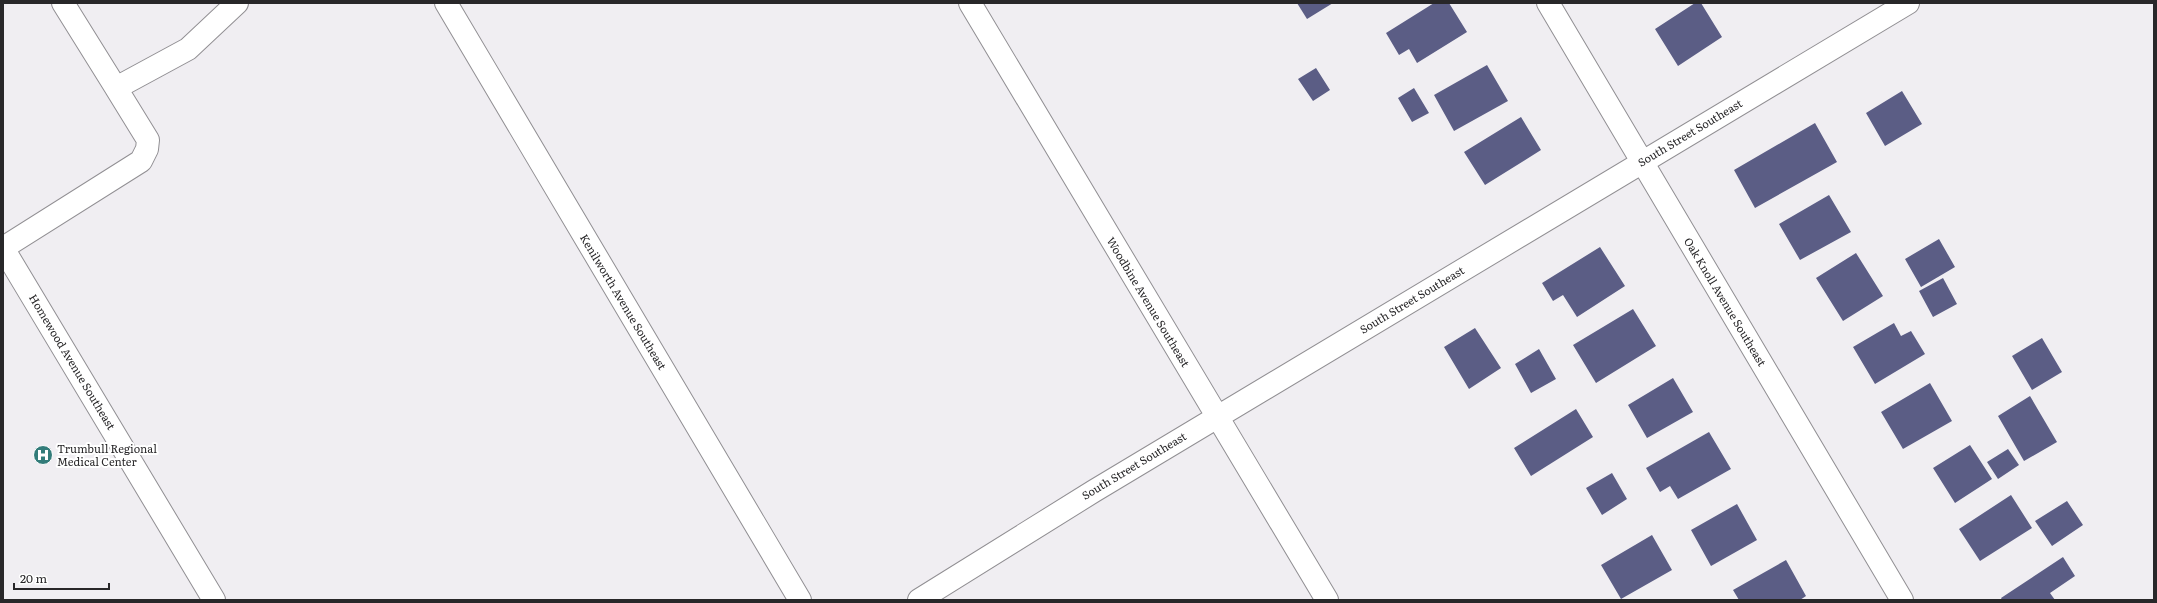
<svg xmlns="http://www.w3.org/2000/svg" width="2157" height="603" font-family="Literata,serif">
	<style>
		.building { fill: #5b5d85 }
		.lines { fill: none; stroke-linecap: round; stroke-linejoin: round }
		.minor-casing { stroke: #918f93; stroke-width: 24 }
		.minor { stroke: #fff; stroke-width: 22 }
		.labels { text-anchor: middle; stroke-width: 4; stroke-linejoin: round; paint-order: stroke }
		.street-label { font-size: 11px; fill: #282729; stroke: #fff }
		.poi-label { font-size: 11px; fill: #282729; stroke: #fff; text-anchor: start }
	</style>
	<rect width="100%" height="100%" fill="#f0eef2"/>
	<path class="building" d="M1297,3h36l-26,16z
		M1434,3h15l18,29 -50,31 -8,-14 -10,6 -13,-22z
		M1695,3h6l21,34 -44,29 -23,-37z
		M1487,65l21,36 -54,30 -20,-36z
		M1316,68l14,22 -17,11 -15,-22z
		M1414,88l15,25 -17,9 -14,-24z
		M1902,91l20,33 -37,22 -19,-33z
		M1521,117l20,33 -56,35 -21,-33z
		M1815,123l22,39 -82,46 -21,-38z
		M1829,195l22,37 -51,28 -21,-36z
		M1939,239l16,28 -34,20 -16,-28z
		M1600,247l25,39 -48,31 -14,-22 -10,6 -11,-18z
		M1856,253l27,43 -40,25 -27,-43z
		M1943,278l14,26 -24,13 -14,-26z
		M1633,309l23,37 -60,37 -23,-38z
		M1894,323l7,13 10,-5 14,23 -50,30 -22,-37z
		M1475,328l26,40 -32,21 -25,-42z
		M2042,338l20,34 -30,18 -20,-34z
		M1539,349l17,30 -25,14 -16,-29z
		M1673,378l20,34 -46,26 -19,-33z
		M1930,383l22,38 -49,28 -22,-37z
		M2030,396l27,46 -33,19 -26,-45z
		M1576,409l17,28 -62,39 -17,-28z
		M1709,432l22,37 -53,30 -8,-13 -10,6 -14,-24z
		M1970,445l22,34 -37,24 -22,-35z
		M2008,449l11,16 -21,14 -11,-17z
		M1612,473l15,26 -25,16 -16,-27z
		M2011,495l21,33 -52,33 -21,-32z
		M2067,501l16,24 -31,21 -17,-25z
		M1737,504l20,36 -46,26 -20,-36z
		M1652,535l20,35 -51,29 -20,-34z
		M2063,557l12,19 -25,17 5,7h-53l-1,-2z
		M1786,560l20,36 -6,4h-61l-6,-10z"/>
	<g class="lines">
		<g class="minor-casing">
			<path id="minor" d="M63,3l53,85 72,-39 49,-46
				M446,3l354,597
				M970,3l357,597
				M1548,3l354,597
				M116,88l32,52 -1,9 -6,12 -138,87 211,352
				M919,600l175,-109 814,-488"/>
		</g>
		<use href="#minor" class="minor"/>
	</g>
	<defs>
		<g id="hospital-disc" transform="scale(1)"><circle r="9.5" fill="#337c7a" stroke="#fff"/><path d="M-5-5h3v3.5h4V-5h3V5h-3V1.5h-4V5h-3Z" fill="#fff"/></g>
	</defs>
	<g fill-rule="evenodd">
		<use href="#hospital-disc" x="43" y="455"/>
	</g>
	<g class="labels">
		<g class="street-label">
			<text transform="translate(1690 133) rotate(-31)" y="4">South Street Southeast</text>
			<text transform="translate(1412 300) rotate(-31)" y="4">South Street Southeast</text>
			<text transform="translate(623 302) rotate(59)" y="4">Kenilworth Avenue Southeast</text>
			<text transform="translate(1148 302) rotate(59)" y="4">Woodbine Avenue Southeast</text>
			<text transform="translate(1725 302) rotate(59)" y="4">Oak Knoll Avenue Southeast</text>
			<text transform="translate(72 362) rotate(59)" y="4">Homewood Avenue Southeast</text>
			<text transform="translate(1134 466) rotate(-31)" y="4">South Street Southeast</text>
		</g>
		<g class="poi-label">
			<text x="57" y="453">Trumbull Regional<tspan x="57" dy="13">Medical Center</tspan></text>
		</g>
	</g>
	<rect width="2157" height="603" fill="none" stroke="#282729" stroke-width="8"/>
	<path d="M14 583v6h95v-6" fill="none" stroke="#282729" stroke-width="2"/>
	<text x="20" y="583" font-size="12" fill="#282729" stroke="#ffffff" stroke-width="3" paint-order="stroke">20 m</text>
</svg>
